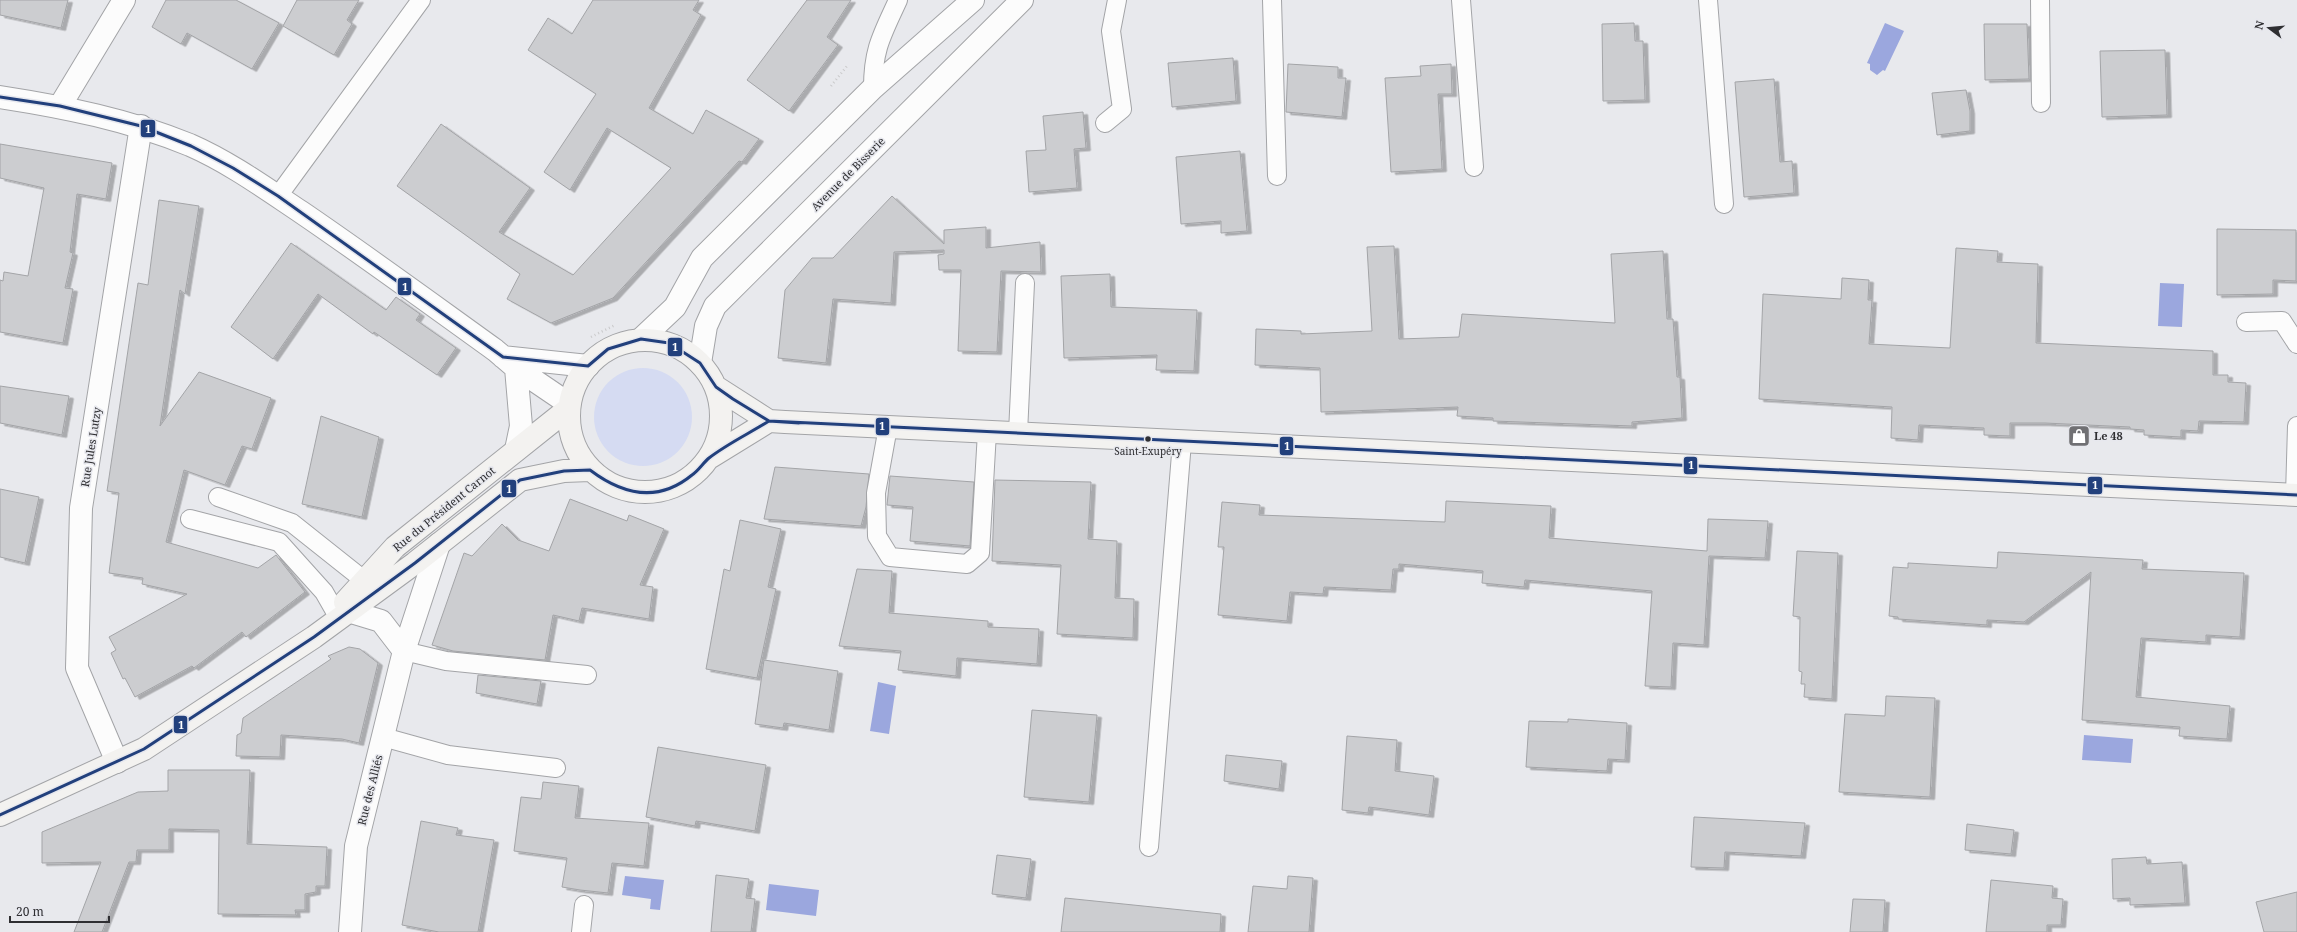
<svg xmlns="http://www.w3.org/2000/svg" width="2297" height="932" font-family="'Noto Serif',serif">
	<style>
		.green { fill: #d5dbf2 }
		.water { fill: #9ba7de }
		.building { fill: #cccdd0; stroke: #a3a4a7; filter: url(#shadow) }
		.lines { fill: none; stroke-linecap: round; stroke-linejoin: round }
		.service-casing { stroke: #a3a4a7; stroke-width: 20 }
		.minor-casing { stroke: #a3a4a7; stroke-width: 24 }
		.tertiary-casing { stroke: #a3a4a7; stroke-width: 24 }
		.secondary-casing { stroke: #a3a4a7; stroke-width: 24 }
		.path { stroke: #c9c9ca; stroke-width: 2.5; stroke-dasharray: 1 3; stroke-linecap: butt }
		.service { stroke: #fcfcfc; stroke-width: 18 }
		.minor { stroke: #fcfcfc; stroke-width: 22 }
		.tertiary { stroke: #fcfcfc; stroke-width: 22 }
		.secondary { stroke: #f3f2f0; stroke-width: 22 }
		.bus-1-casing { stroke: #e7e8ee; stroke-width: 6 }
		.bus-1 { stroke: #22407c; stroke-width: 3 }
		.bus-dot { fill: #2f2f32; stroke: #e7e8ee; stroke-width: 1.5 }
		.labels { text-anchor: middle; stroke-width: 3; stroke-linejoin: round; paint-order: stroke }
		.bus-label { font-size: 10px; fill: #2f2f32; stroke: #e7e8ee }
		.street-label { font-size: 11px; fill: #2f2f32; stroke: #e7e8ee }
		.poi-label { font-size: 11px; font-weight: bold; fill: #2f2f32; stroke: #e7e8ee; text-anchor: start }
		.line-badge { stroke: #e7e8ee; stroke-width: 1.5 }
		.badge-label { font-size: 11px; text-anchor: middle; font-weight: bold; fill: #fff }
	</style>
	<defs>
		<filter id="shadow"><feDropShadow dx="4.5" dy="2.5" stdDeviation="0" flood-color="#0004"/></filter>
	</defs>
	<rect width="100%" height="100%" fill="#e8e9ed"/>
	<path class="green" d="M594 417a49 49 0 1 1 98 0a49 49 0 1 1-98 0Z"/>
	<path class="water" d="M1885,23l19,8 -19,40 -2,-1 -6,5 -7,-5v-6l-3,-1z
		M2160,283l24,1 -2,43 -24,-1z
		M878,682l18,4 -7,48 -19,-3z
		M2084,735l49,4 -2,24 -49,-3z
		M625,876l39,4 -4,30 -10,-1 1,-10 -29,-4z
		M769,884l50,6 -3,26 -50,-6z"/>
	<path class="building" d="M0,0h68l-7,28 -61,-13z
		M166,0h70l43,23 -27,46 -65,-36 -6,11 -29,-17z
		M297,0h62l-12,20 5,4 -18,31 -51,-29z
		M593,0h106l-6,10 8,5 -52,93 44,26 13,-24 53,29 -17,23 -3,-1 -126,137 -62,25 -44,-24 13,-25 -123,-88 44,-62 89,64 -31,44 74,43 98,-107 -64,-40 -37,62 -26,-18 52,-78 -68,-44 20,-32 24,16z
		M807,0h44l-24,37 11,8 -49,66 -42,-31z
		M1634,23l1,18h8l2,59 -42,1 -1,-77z
		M1984,24h43l2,55 -44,1z
		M2165,50l2,65 -65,2 -2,-66z
		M1233,58l3,43 -64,6 -4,-44z
		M1288,64l50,3v11h8l-4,39 -56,-5z
		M1451,64l1,30h-14l4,75 -51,3 -6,-94 36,-2 -1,-10z
		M1774,79l6,83 12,-1 2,32 -50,4 -9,-115z
		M1966,90l4,21v20l-33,4 -5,-42z
		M1083,112l3,36 -12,1 3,39 -48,4 -3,-41 20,-1 -3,-34z
		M0,144l112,19 -6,36 -29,-5 -7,58 3,1 -8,35 8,1 -10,54 -63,-11v-52l3,1 1,-9 24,4 16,-88 -44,-10z
		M1240,151l7,80 -26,2v-12l-40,3 -5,-67z
		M892,196l52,48v-14l42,-3v21l54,-6 1,30 -40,-1 -4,81 -39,-1 3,-81h-22l-1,-15 6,-1v-4l-50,2 -3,51 -58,-4 -7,64 -48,-5 7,-68 27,-32h21z
		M159,200l40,6 -14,88 -5,-4 -20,136 39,-54 72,26 -19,51 -10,-3 -17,39 -41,-15 -18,72 92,26 18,-13 29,37 -59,45 -4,-5 -48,36 -2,-2 -57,31 -10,-19 -2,1 -12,-26 5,-3 -7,-13 78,-43 -45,-10 1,-6 -34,-5 10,-80 -12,-2 31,-208 10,2z
		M2217,229l79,1v51l-23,-1v14l-56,1z
		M291,243l95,67 10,-13 24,17 -4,6 40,28 -19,27 -63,-43 -1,2 -55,-40 -45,65 -42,-32z
		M1394,246l5,93 60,-2 3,-23 153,9 -4,-69 52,-3 4,68h6l4,58h3l2,41 -50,4v4l-139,-5v-3l-36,-2 1,-9 -137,5 -1,-44 -65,-3 1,-36 45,2v3l71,-3 -5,-84z
		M1956,248l42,3 -1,11 41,2 -2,79 177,8v24h15v7l18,1 -2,39 -45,-1 -1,10 -17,-1v7l-37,-2v-5l-14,-1v-2l-85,-4h-35v13l-26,-1v-7l-65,-3 -1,15 -27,-2 1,-31 -133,-8 4,-105 78,5 1,-21 27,2 -1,20h4l-3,44 81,4z
		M1110,274l1,33 86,3 -3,61 -38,-1 1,-15 -93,3 -3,-82z
		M0,386l69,10 -7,39 -62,-12z
		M321,416l58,21 -17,80 -60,-13z
		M775,467l94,7 -3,33 -5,19 -97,-7z
		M890,476l84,6 -4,64 -60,-5 3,-34 -26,-2z
		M995,480l96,2 -3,57 29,2 -2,57 19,1 -1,39 -76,-4 4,-69 -69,-4z
		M0,489l39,8 -14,66 -25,-6z
		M570,499l57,22 2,-6 35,14 -24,56 13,2 -4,32 -67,-11 -3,13 -26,-6 -8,45 -92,-9 -21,-6 32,-92 8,3 30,-32 16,16 31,11z
		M1446,501l105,5 -2,32 158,13 1,-32 60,2 -3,37 -56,-2 -5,89 -31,-2 -2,44 -26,-1 7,-95 -127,-11 -1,7 -42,-4 1,-12 -84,-7v5h-6l-2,21 -67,-3 -1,7 -33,-2 -3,29 -69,-6 6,-68h-6l4,-45 38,3 -1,10 186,7z
		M740,520l41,9 -13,58 8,2 -19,89 -51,-9 18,-100 6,2z
		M1797,551l41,2 -6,146 -28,-2 1,-13h-4l1,-12 -3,-1 1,-54 -7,-1z
		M1998,552l145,8 -1,9 102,4 -4,64 -34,-2v7l-65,-4 -5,59 94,9 -3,33 -48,-3 1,-9 -98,-7 9,-148 -67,50 -37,-2v5l-89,-6v-2l-9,-1 4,-49 15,1v-5l89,5z
		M857,569l35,2 -3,42 99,8v6l51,2 -2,35 -80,-6 -1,18 -58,-6 3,-19 -62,-5z
		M349,647l11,2 18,14 -19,80 -17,-4 -61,-4 -1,22 -44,-1 1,-21 4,-2 2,-15 88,-59 -3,-3z
		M764,660l74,11 -9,59 -45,-7 -1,5 -28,-4z
		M478,675l63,6 -4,23 -61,-11z
		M1886,696l49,2 -5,99 -91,-5 6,-78 40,2z
		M1032,710l65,5 -8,87 -65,-5z
		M1568,719l59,4 -2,37 -17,-1 -1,12 -81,-4 3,-46 39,1z
		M1347,736l50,4 -2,31 39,5 -5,39 -60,-8 -1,6 -26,-3z
		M658,747l108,18 -11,66 -59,-10 -1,5 -49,-9z
		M1226,755l56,6 -3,28 -55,-8z
		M168,770h82l-3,74 80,3 -2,39h-9v6l-11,2v16h-10l1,5 -78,-1 1,-84 -50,-1v21h-32l-1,12h-7l-27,70h-28l27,-70 -59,1v-31l96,-40 30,-1z
		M543,782l36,4 -4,32 74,5 -5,43 -32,-3 -4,30 -28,-3 -18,-3 5,-29 -53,-7 7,-54 20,2z
		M1694,817l111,6 -4,33 -76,-4 -1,16 -33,-1z
		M421,821l37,7 -2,7 38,5 -16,92h-39l-37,-7z
		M1967,824l47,6 -3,24 -46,-4z
		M997,855l34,4 -5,39 -34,-4z
		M2146,857l1,7 35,-2 3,41 -55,2v-7l-17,1 -1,-40z
		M716,875l33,4 -3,19 9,1 -4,33h-40z
		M1288,876l25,2 -4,54h-61l5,-46 34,3z
		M1991,880l62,6 -1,12 11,1 -2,26h-14v7h-61z
		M2297,892v40h-33l-8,-30z
		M1065,898l156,16 -1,18h-159z
		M1853,899l32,1 -2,32h-33z"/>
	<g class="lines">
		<g class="service-casing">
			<path id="service" d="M1272,0l5,176
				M1461,0l13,167
				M1708,0l16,204
				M2040,0l1,103
				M873,88c0,-39 9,-53 25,-88
				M1105,123l17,-14 -11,-78 6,-31
				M278,196l143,-196
				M2246,322l36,-1 15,23
				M888,427l-12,66 1,43 13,21 77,7 13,-11 7,-121
				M1018,433l7,-150
				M2295,495l2,-69
				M218,497l74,26 73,58
				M190,519l89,23 45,50 12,21
				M404,651l42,10 141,14
				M383,737l65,18 108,13
				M1149,847l33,-405
				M581,932l3,-27"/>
		</g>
		<g class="minor-casing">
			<path id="minor" d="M60,106l64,-106
				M117,762l-40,-94 4,-160 60,-382"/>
		</g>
		<g class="tertiary-casing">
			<path id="tertiary" d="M0,97c65,10 129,23 190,48 39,17 75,43 111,67 66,45 130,92 194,138l21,18 53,36
				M641,339l34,-32 27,-49 171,-170 100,-88
				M503,357l85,9
				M700,363l6,-37 9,-20 307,-306
				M516,450l5,-24 -5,-58
				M348,611l33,10 23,30
				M350,932l6,-86 48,-195 35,-107"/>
		</g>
		<g class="secondary-casing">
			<path id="secondary" d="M569 416a76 76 0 1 1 152 0a76 76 0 1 1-152 0Z
				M716,387l53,34 16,1 1512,73
				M709,458l60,-37
				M345,602l50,-55 173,-138
				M0,815l144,-66 170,-112 101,-74 105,-83 44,-9 26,-1"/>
		</g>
		<path class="path" d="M831,86l16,-20
			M591,337l24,-12"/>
		<use href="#service" class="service"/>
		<use href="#minor" class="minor"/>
		<use href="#tertiary" class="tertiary"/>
		<use href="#secondary" class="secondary"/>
		<g class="bus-1-casing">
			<path id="bus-1" d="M0,97l60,9 81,20 50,20 42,22 45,28 225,161 85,9 20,-17 33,-10 28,4 31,20 16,24 17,12 36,22 30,2
				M0,815l144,-66 170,-112 101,-74 105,-83 44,-9 26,-1c33,25 68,33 102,5 7,-5 11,-12 17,-17 18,-14 41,-25 60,-37l1528,74"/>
		</g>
		<use href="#bus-1" class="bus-1"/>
	</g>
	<defs>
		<g id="shop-square" transform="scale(1.15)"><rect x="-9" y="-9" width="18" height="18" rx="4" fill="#707073" stroke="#e7e8ee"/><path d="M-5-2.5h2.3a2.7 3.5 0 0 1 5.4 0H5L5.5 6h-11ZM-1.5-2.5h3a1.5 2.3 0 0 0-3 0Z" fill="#fff"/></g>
	</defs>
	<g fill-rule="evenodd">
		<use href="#shop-square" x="2079" y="436"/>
	</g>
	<circle class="bus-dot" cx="1148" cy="439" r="3.5"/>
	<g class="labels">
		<g class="bus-label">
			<text x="1148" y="455">Saint-Exupéry</text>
		</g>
		<g class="street-label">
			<text transform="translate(848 174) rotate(-45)" y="4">Avenue de Bisserie</text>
			<text transform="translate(91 447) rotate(-81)" y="4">Rue Jules Lutzy</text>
			<text transform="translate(444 509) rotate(-39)" y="4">Rue du Président Carnot</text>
			<text transform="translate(370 790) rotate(-76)" y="4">Rue des Alliés</text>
		</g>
		<g class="poi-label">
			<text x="2094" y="440">Le 48</text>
		</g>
	</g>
	<g class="line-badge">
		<rect x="140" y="119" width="16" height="19" rx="4" fill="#22407c"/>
		<rect x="397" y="277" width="15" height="19" rx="4" fill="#22407c"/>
		<rect x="667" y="337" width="16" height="20" rx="4" fill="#22407c"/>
		<rect x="875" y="417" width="15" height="19" rx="4" fill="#22407c"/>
		<rect x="1279" y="436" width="15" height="20" rx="4" fill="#22407c"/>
		<rect x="1683" y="456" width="15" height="19" rx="4" fill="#22407c"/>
		<rect x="2087" y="476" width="16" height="19" rx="4" fill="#22407c"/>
		<rect x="501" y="479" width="16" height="19" rx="4" fill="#22407c"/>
		<rect x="173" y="715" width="15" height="19" rx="4" fill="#22407c"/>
	</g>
	<g class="badge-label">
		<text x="148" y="133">1</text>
		<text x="405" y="291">1</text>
		<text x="675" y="351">1</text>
		<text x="882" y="430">1</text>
		<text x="1287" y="450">1</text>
		<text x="1691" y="469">1</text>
		<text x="2095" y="489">1</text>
		<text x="509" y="493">1</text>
		<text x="181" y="729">1</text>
	</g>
	<g transform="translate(2269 28) rotate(286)" stroke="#e7e8ee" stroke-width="3" paint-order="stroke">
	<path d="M0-3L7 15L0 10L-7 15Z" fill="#2f2f32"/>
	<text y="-6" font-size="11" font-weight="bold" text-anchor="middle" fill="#2f2f32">N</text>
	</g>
	<path d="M10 916v6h99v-6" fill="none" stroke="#2f2f32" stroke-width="2"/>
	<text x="16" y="916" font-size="12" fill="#2f2f32" stroke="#e7e8ee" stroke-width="3" paint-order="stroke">20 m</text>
</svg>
